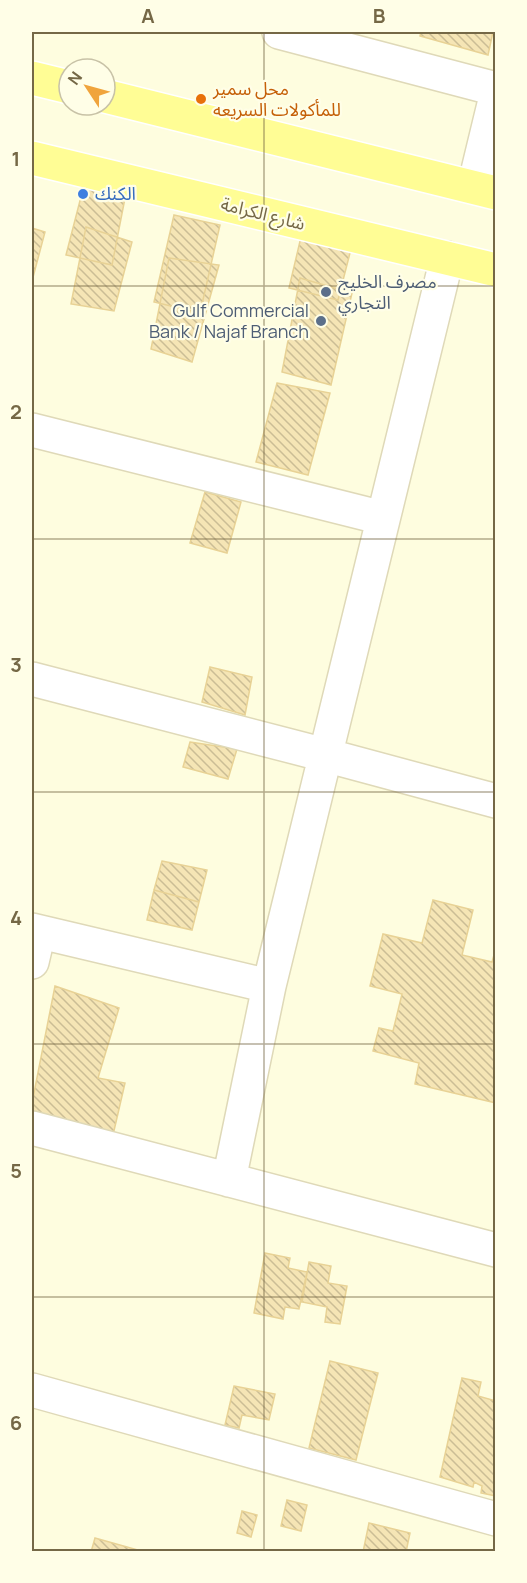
<svg xmlns="http://www.w3.org/2000/svg" width="527" height="1583" font-family="Manrope,'Noto Sans Arabic',sans-serif">
	<style>
		.building { fill: url(#building-back-hatch); stroke: #e8d295; stroke-width: 1.5 }
		.lines { fill: none; stroke-linecap: round; stroke-linejoin: round }
		.street-casing { stroke: #dfd9b8; stroke-width: 36 }
		.primary-casing { stroke: #fff; stroke-width: 36 }
		.street { stroke: #fff; stroke-width: 33 }
		.primary { stroke: #fffd95; stroke-width: 33 }
		.grid { fill: none; stroke: #756846; stroke-width: 1.5; stroke-opacity: 0.55 }
		.food-dot { fill: #e8710a; stroke: #fffee7; stroke-width: 2 }
		.shop-dot { fill: #3f7fe0; stroke: #fffee7; stroke-width: 2 }
		.service-dot { fill: #5c6f8a; stroke: #fffee7; stroke-width: 2 }
		.labels { text-anchor: middle; stroke-width: 4.5; stroke-linejoin: round; paint-order: stroke }
		.food-label { font-size: 18px; fill: #c56008; stroke: #fffee7; text-anchor: start }
		.shop-label { font-size: 18px; fill: #366cbe; stroke: #fffee7; text-anchor: start }
		.street-label { font-size: 18px; fill: #756846; stroke: #fffee7 }
		.service-label { font-size: 18px; fill: #4e5e75; stroke: #fffee7; text-anchor: start }
		.neatline { fill: none; stroke: #756846; stroke-width: 2 }
		.grid-label { font-size: 20px; text-anchor: middle; font-weight: bold; fill: #756846 }
	</style>
	<defs>
		<pattern id="building-back-hatch" width="6" height="6" patternUnits="userSpaceOnUse" patternTransform="scale(1.5)"><rect width="6" height="6" fill="#f5e5b5"/><path d="M-1 5l2 2M0 0l6 6M5-1l2 2" fill="none" stroke="#cbbd95"/></pattern>
	</defs>
	<rect width="100%" height="100%" fill="#fefddf"/>
	<path class="building" d="M421,32h72l-5,23 -68,-19z
		M84,185l42,8 -14,72 -46,-10z
		M174,215l46,10 -20,88 -46,-11z
		M86,227l46,15 -18,69 -43,-7z
		M32,228l13,4 -13,49z
		M301,237l50,12 -13,51 -49,-12z
		M169,258l50,7 -27,97 -41,-13z
		M300,278l52,15 -21,92 -49,-13z
		M277,383l53,10 -22,82 -52,-13z
		M205,492l36,10 -14,51 -37,-10z
		M210,667l42,10 -7,38 -43,-13z
		M190,742l47,7 -9,30 -45,-12z
		M162,861l45,9 -8,32 -45,-12z
		M154,890l45,12 -7,28 -45,-10z
		M433,900l40,10 -11,45 30,7 4,-14v155l-81,-19 4,-21 -46,-12 6,-23 14,3 9,-37 -32,-8 13,-52 39,9z
		M55,986l64,22 -21,70 27,5 -12,52 -81,-22v-10z
		M265,1253l25,5 -2,10 19,4 -8,37 -14,-2 -2,12 -29,-6z
		M309,1262l22,4 -3,17 19,3 -7,38 -15,-2 2,-15 -25,-5z
		M330,1361l48,12 -22,87 -47,-12z
		M462,1378l19,4 -3,14 18,5v95l-15,-3 1,-7 -8,-4 -1,5 -33,-10z
		M234,1386l41,8 -6,26 -27,-5 -3,13 -14,-3z
		M287,1500l20,5 -6,26 -20,-5z
		M242,1511l15,4 -6,22 -14,-4z
		M369,1523l41,10 -4,19h-43z
		M95,1538l43,12v2h-47z"/>
	<g class="lines">
		<g class="street-casing">
			<path id="street" d="M279,32l217,57
				M474,187l22,-91
				M32,430l351,88
				M32,679l293,76 171,46
				M32,930l237,56
				M32,962l7,-30
				M32,1128l464,122
				M229,1180l40,-194 178,-728
				M32,1390l464,129"/>
		</g>
		<g class="primary-casing">
			<path id="primary" d="M32,78l37,9
				M105,96l391,97
				M32,158l464,112"/>
		</g>
		<use href="#street" class="street"/>
		<use href="#primary" class="primary"/>
	</g>
	<path class="grid" d="M264,32v1520M32,286h464M32,539h464M32,792h464M32,1044h464M32,1297h464"/>
	<circle class="food-dot" cx="201" cy="99" r="6"/>
	<circle class="shop-dot" cx="83" cy="194" r="6"/>
	<g class="service-dot">
		<circle cx="326" cy="292" r="6"/>
		<circle cx="321" cy="321" r="6"/>
	</g>
	<g class="labels">
		<g class="food-label">
			<text x="213" y="95">محل سمير<tspan x="213" dy="21">للمأكولات السريعه</tspan></text>
		</g>
		<g class="shop-label">
			<text x="95" y="200">الكنك</text>
		</g>
		<g class="street-label">
			<text transform="translate(263 214) rotate(14)" y="6">شارع الكرامة</text>
		</g>
		<g class="service-label">
			<text x="338" y="288">مصرف الخليج<tspan x="338" dy="21">التجاري</tspan></text>
			<text x="309" y="317" text-anchor="end">Gulf Commercial<tspan x="309" dy="21">Bank / Najaf Branch</tspan></text>
		</g>
	</g>
	<rect width="527" height="1583" fill="none" stroke="#fffee7" stroke-width="66"/>
	<g transform="translate(87 87) rotate(306)"><circle r="28" fill="#fffee7" stroke="#c8c2a7" stroke-width="1.5"/>
	<path d="M0-4.5L10 22L0 15L-10 22Z" fill="#f0a43c"/>
	<text y="-9" font-size="16" font-weight="bold" text-anchor="middle" fill="#756846">N</text>
	</g>
	<rect x="33" y="33" width="461" height="1517" class="neatline"/>
	<g class="grid-label">
		<text x="148" y="23">A</text>
		<text x="379" y="23">B</text>
		<text x="16" y="166">1</text>
		<text x="16" y="419">2</text>
		<text x="16" y="672">3</text>
		<text x="16" y="925">4</text>
		<text x="16" y="1178">5</text>
		<text x="16" y="1430">6</text>
	</g>
</svg>
